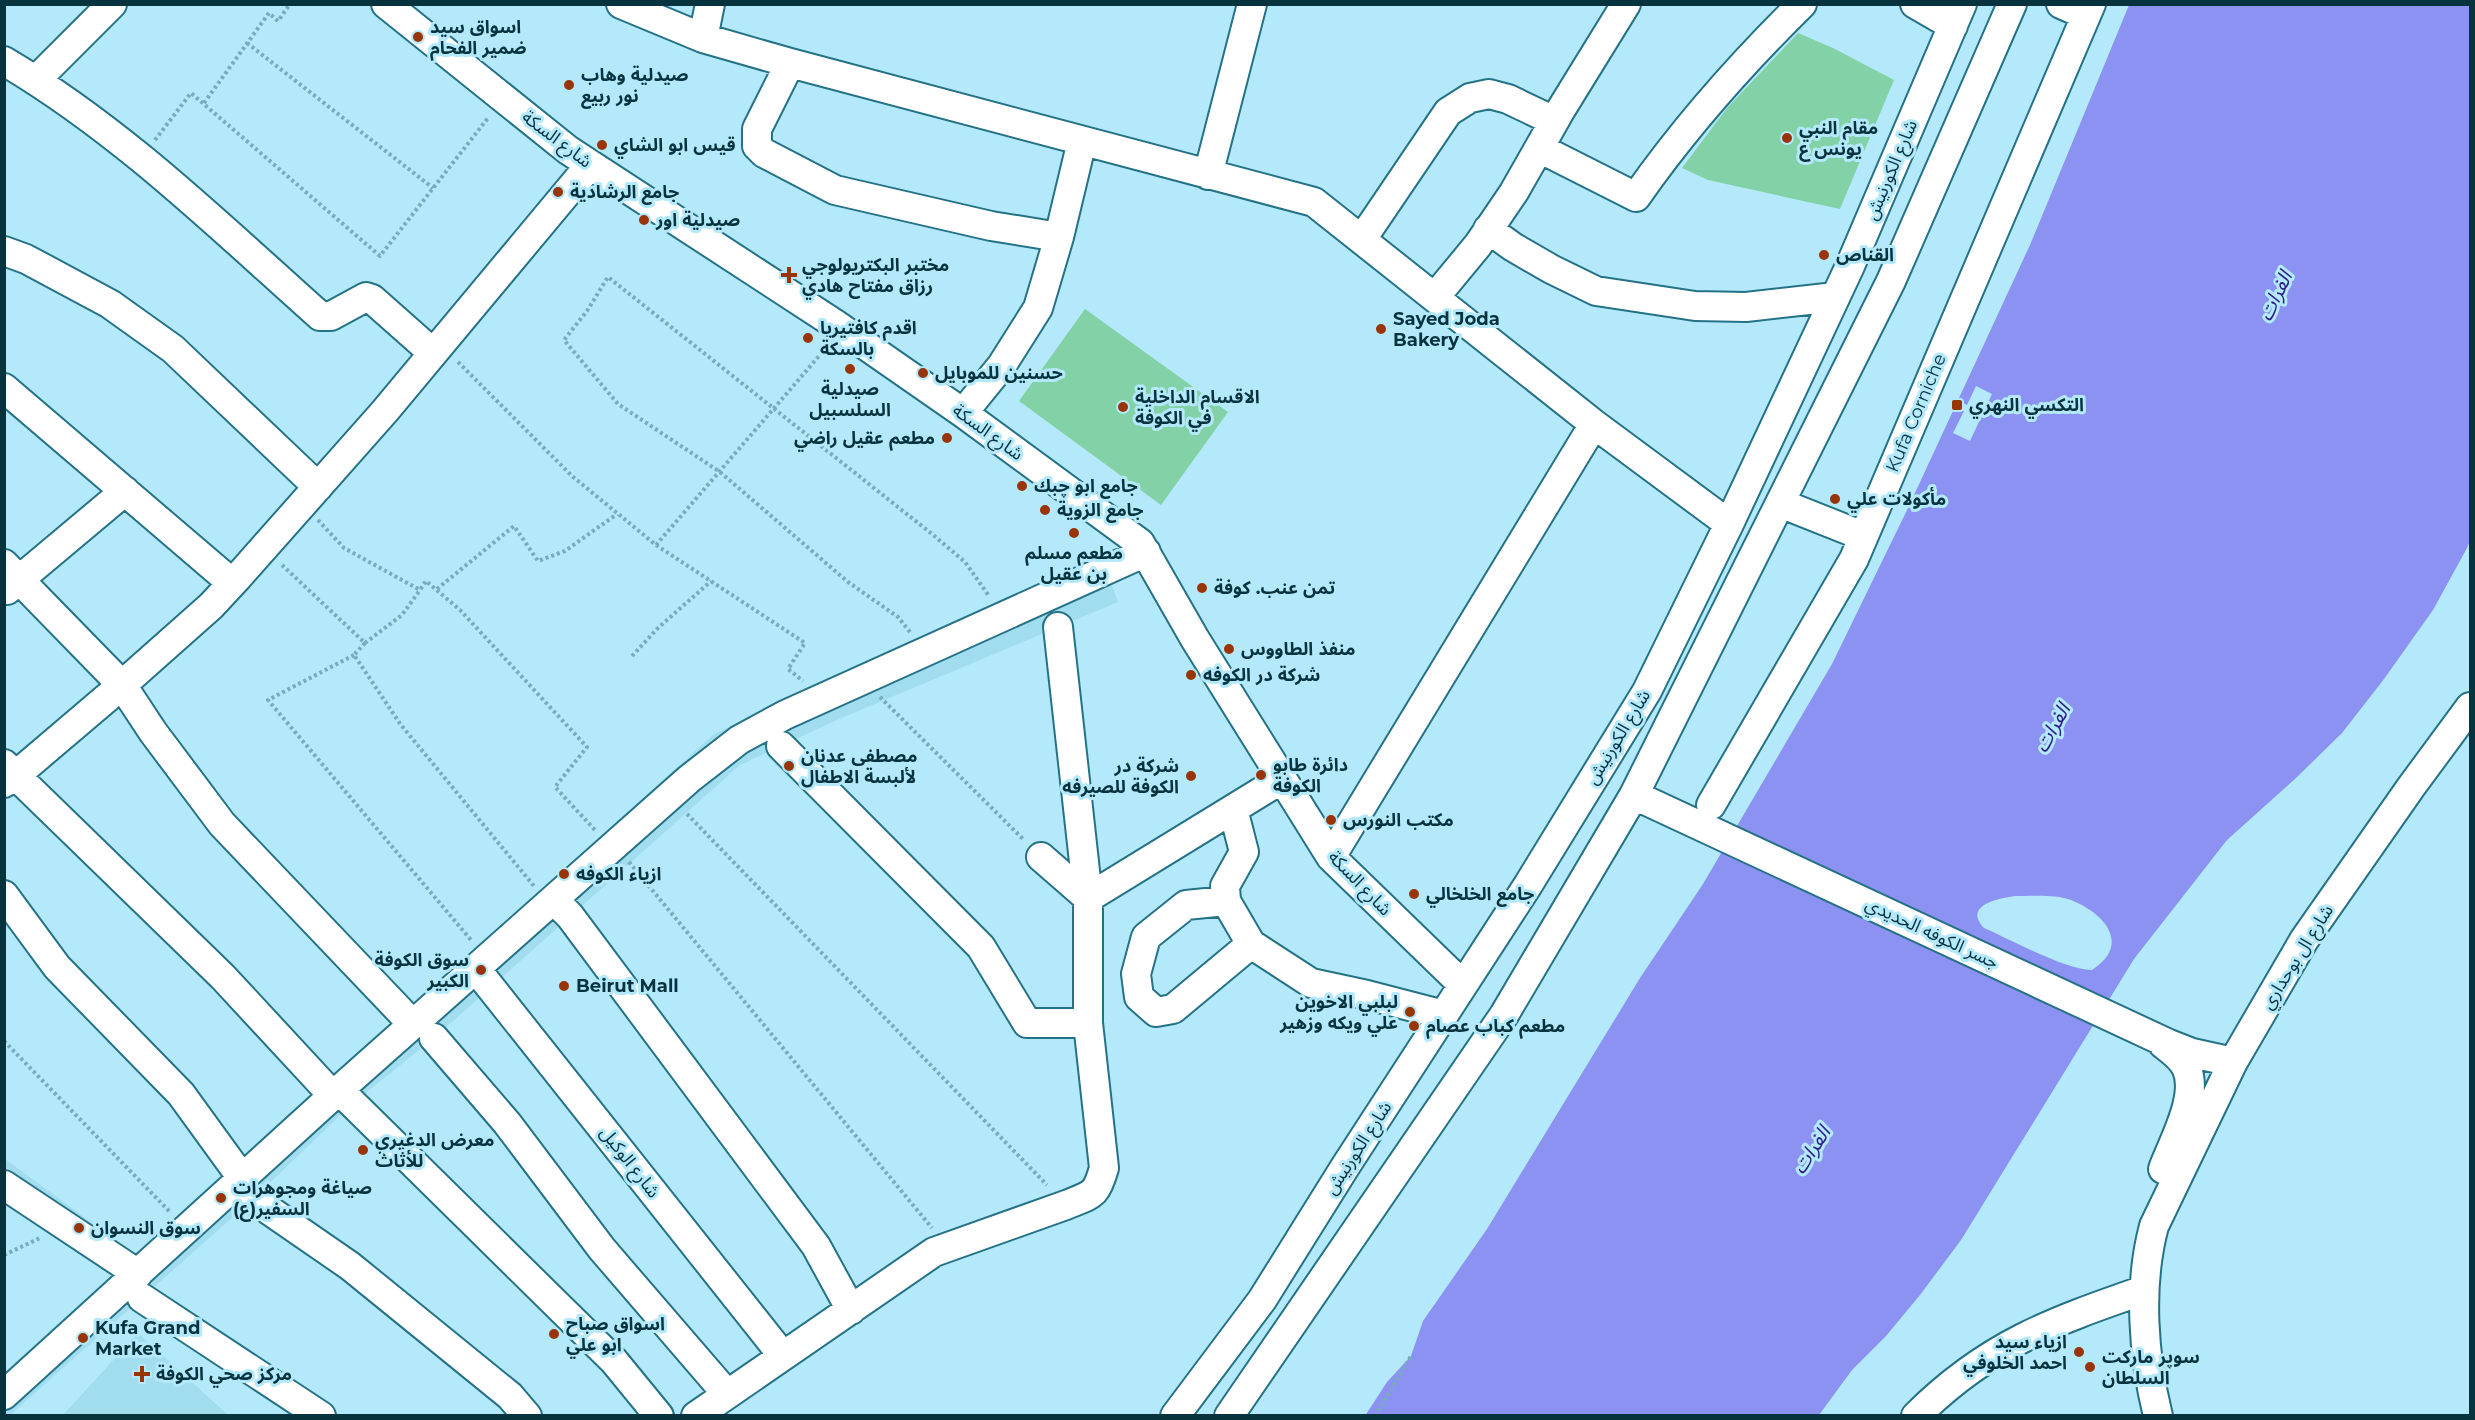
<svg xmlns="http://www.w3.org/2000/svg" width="2475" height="1420" font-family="Montserrat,'Noto Sans Arabic',sans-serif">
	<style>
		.built { fill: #a1dcef }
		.water { fill: #8c92f1; fill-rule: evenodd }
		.pier { fill: #b3e9fb }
		.building { fill: #83d2a7 }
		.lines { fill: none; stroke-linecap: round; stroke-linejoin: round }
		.minor-casing { stroke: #257287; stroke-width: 32 }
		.path { stroke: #78abbb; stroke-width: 4; stroke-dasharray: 3 3; stroke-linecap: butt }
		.minor { stroke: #fff; stroke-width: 28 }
		.poi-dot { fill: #993407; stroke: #b3e9fb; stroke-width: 2 }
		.labels { text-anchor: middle; stroke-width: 6; stroke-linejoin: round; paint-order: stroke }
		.poi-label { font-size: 18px; font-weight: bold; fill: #07333f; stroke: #b3e9fb; text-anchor: start }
		.street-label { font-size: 18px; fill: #07333f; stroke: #b3e9fb }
		.water-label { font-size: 20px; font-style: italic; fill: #2d1b89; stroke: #b3e9fb }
	</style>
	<rect width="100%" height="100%" fill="#b3e9fb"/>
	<path class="built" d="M1100,554l18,48 -279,117 -99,46 -306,273 -81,65 -100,96 -243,216h-5l-1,-41 115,-104 -114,-80v-31l131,96 578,-521z
		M138,1333l90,82h-165z"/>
	<path class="water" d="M2129,5h341v536l-3,7 -34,62 -49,69 -42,54 -46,45 -69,62 -93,119 -173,281 -41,55 -34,41 -34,34 -33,45 -454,1 22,-34 24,-26 12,-35 64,-92 153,-251 63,-94 129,-220 76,-156 122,-263zM2016,896c17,0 39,-2 55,4 33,13 61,44 21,70 -27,0 -80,-30 -108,-42 -22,-23 16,-30 32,-32z"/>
	<path class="pier" d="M1976,386l16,8 -22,47 -17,-8 11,-22 -10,-5 3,-6 10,5z"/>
	<path class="building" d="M1798,33l35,15 61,32 -54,129 -132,-29 -26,-12 45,-60z
		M1085,309l143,103 -67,93 -142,-104z"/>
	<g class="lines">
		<g class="minor-casing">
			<path id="minor" d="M386,4l182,146 267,174 128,89 177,130 55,96 136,218 132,128
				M621,4l82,34 87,25 524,139 280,222 135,100
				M1915,4l38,22
				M2061,4l25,11
				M703,38l7,-34
				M4,61c117,69 215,165 316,255h11l35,-19 6,2 61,54
				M790,63l-33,66v17l7,7 71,37 156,36 68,11
				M36,80l76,-76
				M1539,148l97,49c49,-70 105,-133 166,-193
				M1208,175l44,-171
				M1488,229l25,18 38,22 45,22 99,15 51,1 89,-10
				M1362,239l86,-127 22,-14 19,-4 19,5 46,22
				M4,251l22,8 84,45 63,45 145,138
				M1435,297l43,-52 36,-53 46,-81 66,-107
				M4,388l228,195
				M963,413l39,-48 36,-57 21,-71 23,-96
				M1780,503l83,33
				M4,564l118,121 31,47 69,92 181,190
				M7,590l118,-99
				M781,746l200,201 46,76h61
				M4,764l219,213 101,109
				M4,783l11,-7 107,-91 89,-79 27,-29 147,-166 205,-246
				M1634,795l535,249 23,9 41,9
				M1711,805l143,-246 237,-555
				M1233,809l11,43 -19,34 1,15 25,43 60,39 56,12 77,20
				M1041,857l47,41 194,-119
				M1331,857l263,-433
				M4,895l53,72 124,127 53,73
				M554,900l16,16 246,330 35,64
				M1226,901l-40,4 -40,32 -10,37 3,23 17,15 17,-3 78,-65
				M476,969l307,387
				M434,1038l73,85 95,126 124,144
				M339,1090l275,271 45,55
				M2163,1169c10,-27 37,-74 23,-102 -5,-10 -14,-16 -23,-23
				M4,1185l134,89
				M253,1199l97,67 160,130 17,20
				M142,1298l179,118
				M4,1395l335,-305 350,-311 50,-39 46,-25 361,-163
				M696,1416l238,-164 132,-47c27,-11 30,-9 38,-37l-16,-145v-125l-30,-271
				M1175,1416l87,-116 83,-133 183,-282 119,-194 82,-167 121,-258 112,-262
				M1229,1416l275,-401 130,-220 257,-514 121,-277
				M1916,1416c71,-71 136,-94 228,-126
				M2158,1416c-15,-61 -20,-130 -4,-190l79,-164 71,-122 107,-153 59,-80"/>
		</g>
		<path class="path" d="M247,43l186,145
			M204,103l65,-90 9,8 12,-17
			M155,140l36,-47 189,163 108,-138
			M458,362l114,114 84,69 149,98 -17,26 15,12
			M318,520l26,28 76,42 6,-9 34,29 127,137 -32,40 40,43
			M656,545l170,-197
			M282,565l83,78 -11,12 47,70 133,161
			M437,589l77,-63 24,35 27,-10 52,-37
			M910,632l-12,-15 -50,-35 -128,-110 -102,-68 -54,-64 23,-29 21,-34 324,257 33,28 24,34
			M365,643l37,-28 18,-25
			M354,655l-86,45 203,240
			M632,656l25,-27 54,-48
			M880,697l144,143
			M687,814l360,371
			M629,862l303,366
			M4,1041l166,171
			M4,1255l36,-17
			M1375,1416l36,-60"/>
		<use href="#minor" class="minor"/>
	</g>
	<g class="poi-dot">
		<circle cx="418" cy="37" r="6"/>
		<circle cx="569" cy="85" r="6"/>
		<circle cx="1787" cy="138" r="6"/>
		<circle cx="602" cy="145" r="6"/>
		<circle cx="558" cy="192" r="6"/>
		<circle cx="644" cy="220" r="6"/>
		<circle cx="1824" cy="255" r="6"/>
		<path d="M786 266h6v6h6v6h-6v6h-6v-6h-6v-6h6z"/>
		<circle cx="1381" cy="329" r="6"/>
		<circle cx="808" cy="338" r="6"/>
		<circle cx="850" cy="369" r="6"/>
		<circle cx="923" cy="373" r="6"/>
		<rect x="1951" y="399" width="12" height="12" rx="3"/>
		<circle cx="1123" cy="407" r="6"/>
		<circle cx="947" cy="438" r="6"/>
		<circle cx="1022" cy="486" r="6"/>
		<circle cx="1835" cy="499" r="6"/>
		<circle cx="1045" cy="510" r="6"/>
		<circle cx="1074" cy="533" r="6"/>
		<circle cx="1202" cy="588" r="6"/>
		<circle cx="1229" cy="649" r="6"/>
		<circle cx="1191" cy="675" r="6"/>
		<circle cx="789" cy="766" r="6"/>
		<circle cx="1261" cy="775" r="6"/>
		<circle cx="1191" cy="776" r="6"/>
		<circle cx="1331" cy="820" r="6"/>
		<circle cx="564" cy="874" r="6"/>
		<circle cx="1414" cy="894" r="6"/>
		<circle cx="481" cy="970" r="6"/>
		<circle cx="564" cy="986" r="6"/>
		<circle cx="1410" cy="1012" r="6"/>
		<circle cx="1414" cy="1026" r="6"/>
		<circle cx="363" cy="1150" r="6"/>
		<circle cx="221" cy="1198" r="6"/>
		<circle cx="79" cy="1228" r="6"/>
		<circle cx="554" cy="1334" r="6"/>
		<circle cx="83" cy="1338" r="6"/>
		<circle cx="2079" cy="1352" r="6"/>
		<circle cx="2090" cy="1367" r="6"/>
		<path d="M139 1365h6v6h6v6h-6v6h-6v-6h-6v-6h6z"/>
	</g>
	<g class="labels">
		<g class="poi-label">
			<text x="430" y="33">اسواق سيد<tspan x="430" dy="21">ضمير الفحام</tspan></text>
			<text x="581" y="81">صيدلية وهاب<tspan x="581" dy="21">نور ربيع</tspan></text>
			<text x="1799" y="134">مقام النبي<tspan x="1799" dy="21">يونس ع</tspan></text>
			<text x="614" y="151">قيس ابو الشاي</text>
			<text x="570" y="198">جامع الرشادية</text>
			<text x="656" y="226">صيدلية اور</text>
			<text x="1836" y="261">القناص</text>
			<text x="802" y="271">مختبر البكتريولوجي<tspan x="802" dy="21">رزاق مفتاح هادي</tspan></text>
			<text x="1393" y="325">Sayed Joda<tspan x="1393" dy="21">Bakery</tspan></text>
			<text x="820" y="334">اقدم كافتيريا<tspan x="820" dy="21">بالسكة</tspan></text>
			<text x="935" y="379">حسنين للموبايل</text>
			<text x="850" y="395" text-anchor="middle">صيدلية<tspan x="850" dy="21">السلسبيل</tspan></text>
			<text x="1135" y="403">الاقسام الداخلية<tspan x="1135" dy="21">في الكوفة</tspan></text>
			<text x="1969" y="411">التكسي النهري</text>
			<text x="935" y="444" text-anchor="end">مطعم عقيل راضي</text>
			<text x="1034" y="492">جامع ابو چبك</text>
			<text x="1847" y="505">مأكولات علي</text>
			<text x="1057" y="516">جامع الزوية</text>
			<text x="1074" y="559" text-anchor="middle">مطعم مسلم<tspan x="1074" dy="21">بن عقيل</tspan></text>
			<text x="1214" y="594">تمن عنب. كوفة</text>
			<text x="1241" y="655">منفذ الطاووس</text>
			<text x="1203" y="681">شركة در الكوفه</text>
			<text x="801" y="762">مصطفى عدنان<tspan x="801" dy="21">لألبسة الاطفال</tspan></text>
			<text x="1273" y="771">دائرة طابو<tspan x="1273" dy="21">الكوفة</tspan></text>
			<text x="1179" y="772" text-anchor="end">شركة در<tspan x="1179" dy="21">الكوفة للصيرفه</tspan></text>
			<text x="1343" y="826">مكتب النورس</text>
			<text x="576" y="880">ازياء الكوفه</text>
			<text x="1426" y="900">جامع الخلخالي</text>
			<text x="469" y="966" text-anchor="end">سوق الكوفة<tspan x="469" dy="21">الكبير</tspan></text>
			<text x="576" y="992">Beirut Mall</text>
			<text x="1398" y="1008" text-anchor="end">لبلبي الاخوين<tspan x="1398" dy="21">علي ويكه وزهير</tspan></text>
			<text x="1426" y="1032">مطعم كباب عصام</text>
			<text x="375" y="1146">معرض الدغيري<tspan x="375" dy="21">للأثاث</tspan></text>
			<text x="233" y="1194">صياغة ومجوهرات<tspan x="233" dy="21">السفير(ع)</tspan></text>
			<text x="91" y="1234">سوق النسوان</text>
			<text x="566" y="1330">اسواق صباح<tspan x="566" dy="21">ابو علي</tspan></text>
			<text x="95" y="1334">Kufa Grand<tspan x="95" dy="21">Market</tspan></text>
			<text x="2067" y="1348" text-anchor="end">ازياء سيد<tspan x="2067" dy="21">احمد الخلوفي</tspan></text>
			<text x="2102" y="1363">سوپر ماركت<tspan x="2102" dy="21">السلطان</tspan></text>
			<text x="156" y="1380">مركز صحي الكوفة</text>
		</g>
		<g class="street-label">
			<text transform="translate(557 139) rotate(37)" y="6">شارع السكة</text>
			<text transform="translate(1891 170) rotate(-67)" y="6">شارع الكورنيش</text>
			<text transform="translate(1916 413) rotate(-67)" y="6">Kufa Corniche</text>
			<text transform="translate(988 432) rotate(36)" y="6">شارع السكة</text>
			<text transform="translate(1618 737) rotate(-59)" y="6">شارع الكورنيش</text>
			<text transform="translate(1360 883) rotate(46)" y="6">شارع السكة</text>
			<text transform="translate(1932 933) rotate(25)" y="6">جسر الکوفه الحديدي</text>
			<text transform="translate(2297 957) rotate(-58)" y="6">شارع ال بوحداري</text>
			<text transform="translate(1358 1148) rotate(-57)" y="6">شارع الكورنيش</text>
			<text transform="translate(630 1162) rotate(52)" y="6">شارع الوكيل</text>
		</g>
		<g class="water-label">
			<text transform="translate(2275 296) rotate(-64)" y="7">الفرات</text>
			<text transform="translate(2052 728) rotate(-61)" y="7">الفرات</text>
			<text transform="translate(1811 1150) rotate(-57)" y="7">الفرات</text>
		</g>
	</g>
	<rect width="2475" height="1420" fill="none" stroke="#07333f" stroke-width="12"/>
</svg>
